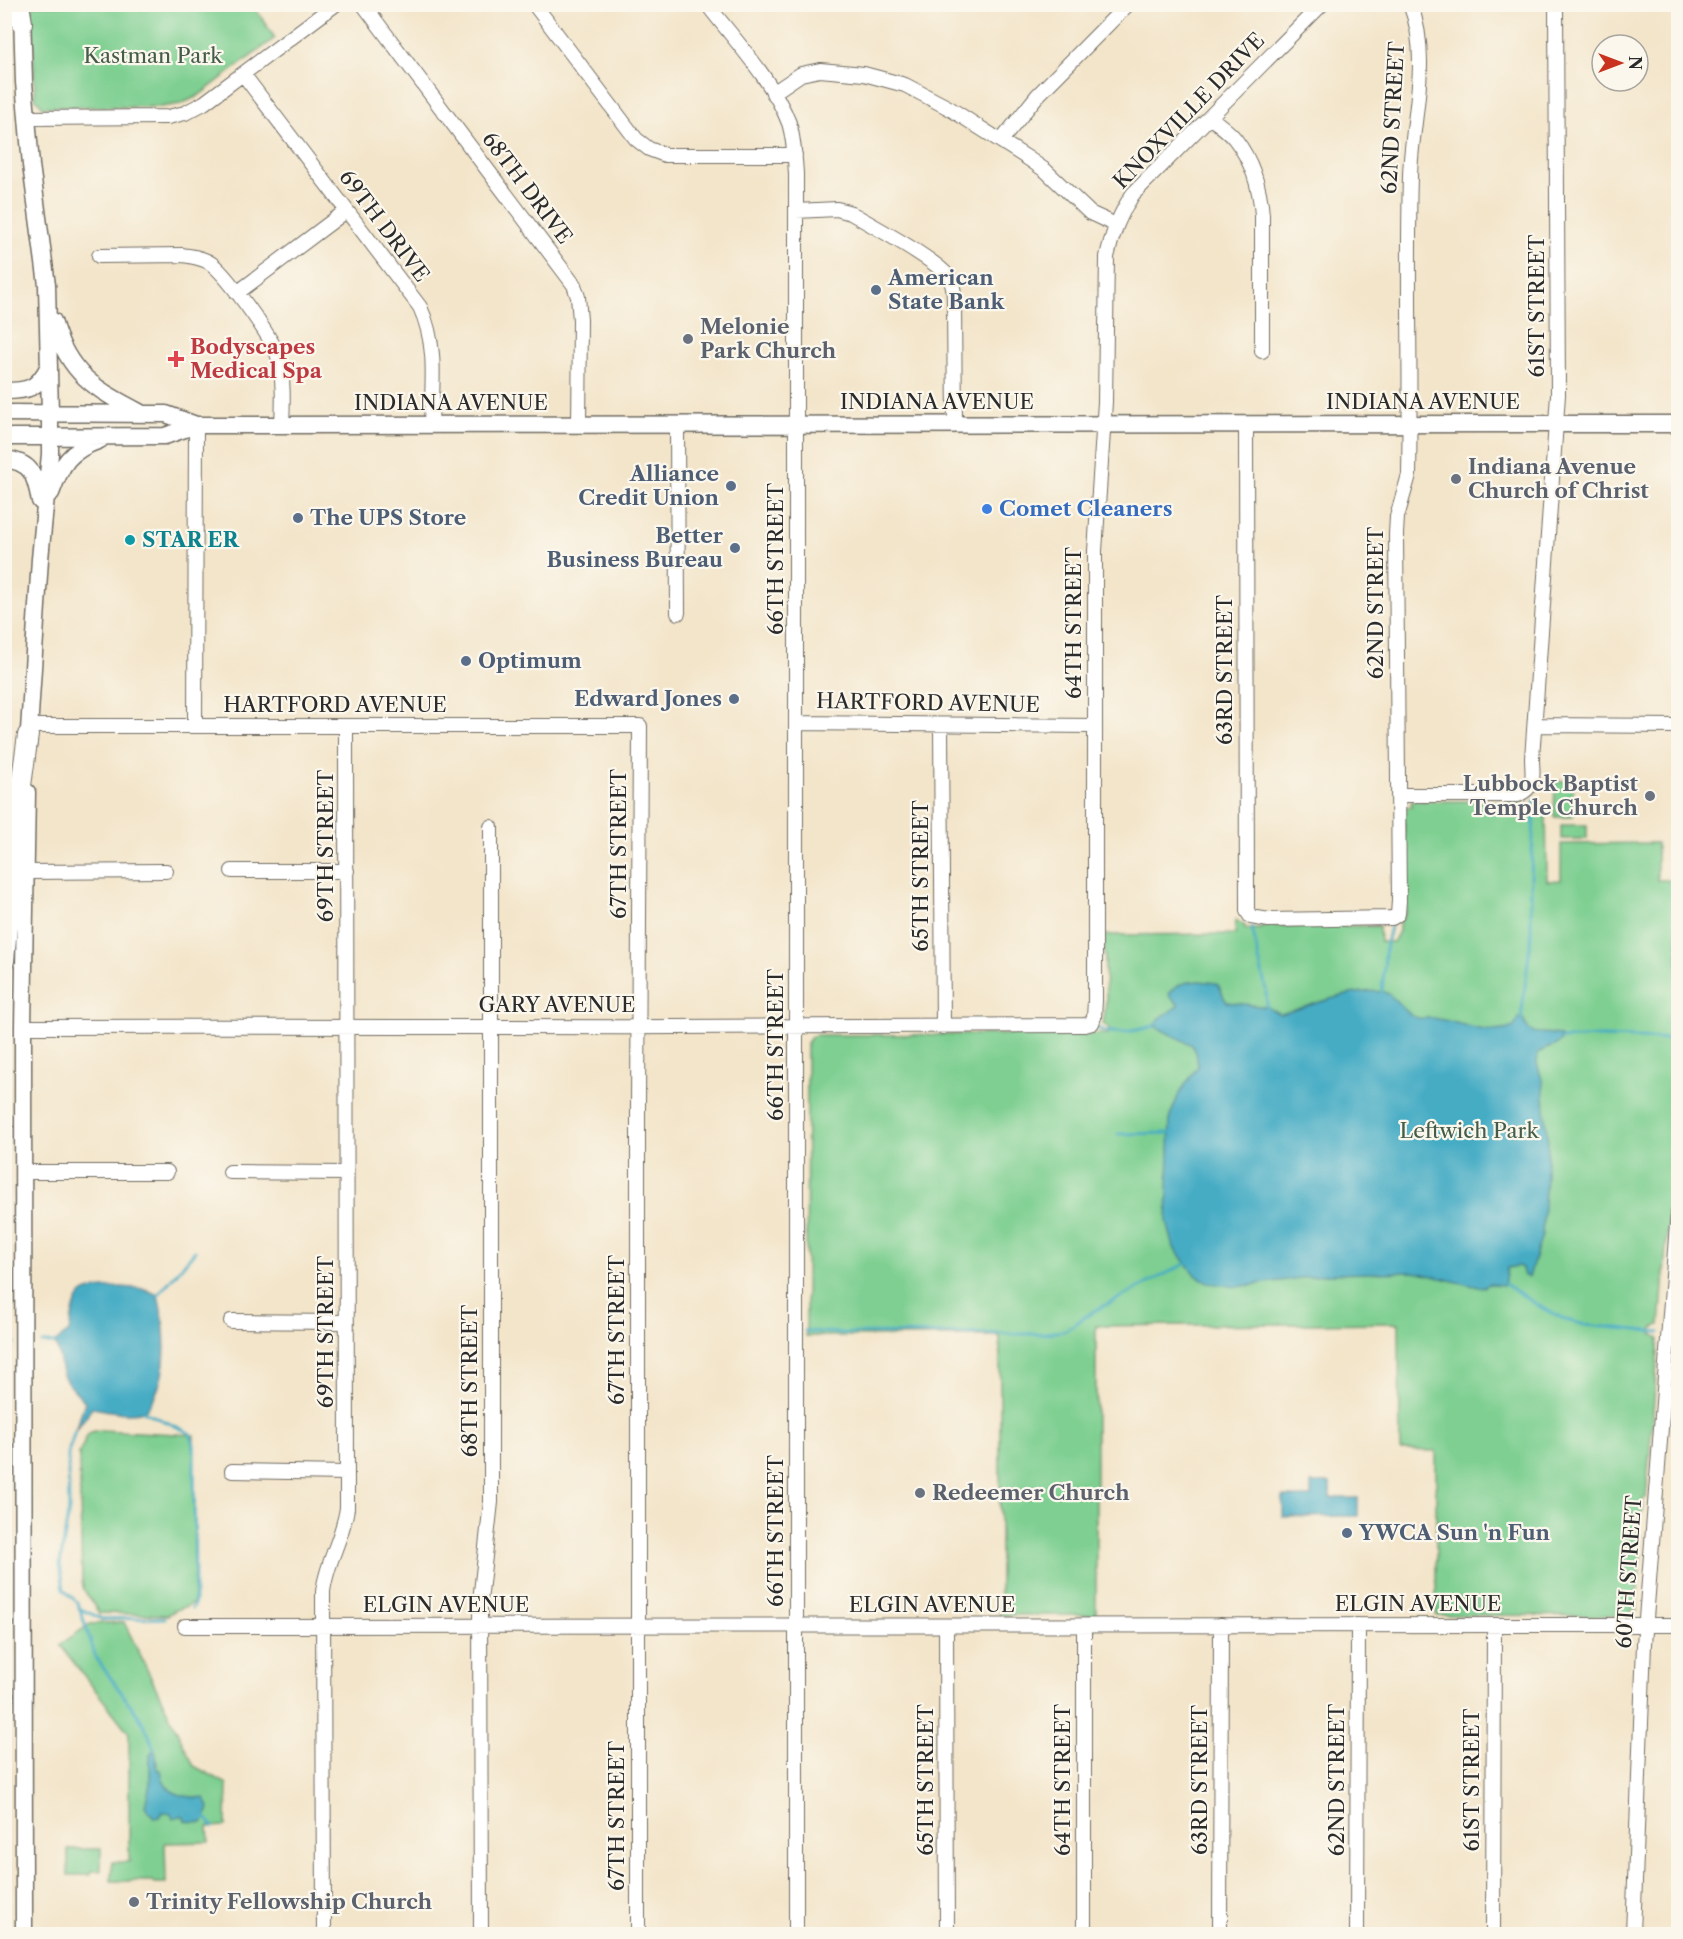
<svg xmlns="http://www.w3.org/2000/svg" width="1683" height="1939" font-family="'Libre Caslon Text',serif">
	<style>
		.green { fill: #7ecf91; stroke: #547d5e; stroke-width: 1.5 }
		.water { fill: #45acc4; stroke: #386c78; stroke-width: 1.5 }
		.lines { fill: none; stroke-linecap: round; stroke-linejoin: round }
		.stream { stroke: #45acc4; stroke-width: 3 }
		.minor-casing { stroke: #716c63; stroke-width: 16 }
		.major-casing { stroke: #716c63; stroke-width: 19 }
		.highway-casing { stroke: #716c63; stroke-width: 22 }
		.minor { stroke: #fff; stroke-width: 14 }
		.major { stroke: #fff; stroke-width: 16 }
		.highway { stroke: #fff; stroke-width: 20 }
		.service-dot { fill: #5c6f8a; stroke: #fbf7ec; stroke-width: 2 }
		.worship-dot { fill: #6b7280; stroke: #fbf7ec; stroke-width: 2 }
		.health-dot { fill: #e0444e; stroke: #fbf7ec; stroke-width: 2 }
		.shop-dot { fill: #3f7fe0; stroke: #fbf7ec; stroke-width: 2 }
		.culture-dot { fill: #0f9aa8; stroke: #fbf7ec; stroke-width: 2 }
		.labels { text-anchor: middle; stroke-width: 4.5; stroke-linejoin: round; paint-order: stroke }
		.park-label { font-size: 21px; fill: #445c4a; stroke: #fbf7ec }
		.street-label { font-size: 21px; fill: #2b2b2b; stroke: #fbf7ec }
		.service-label { font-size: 21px; font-weight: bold; fill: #4e5e75; stroke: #fbf7ec; text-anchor: start }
		.worship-label { font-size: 21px; font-weight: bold; fill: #5b616d; stroke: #fbf7ec; text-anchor: start }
		.health-label { font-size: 21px; font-weight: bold; fill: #be3a42; stroke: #fbf7ec; text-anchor: start }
		.shop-label { font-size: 21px; font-weight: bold; fill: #366cbe; stroke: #fbf7ec; text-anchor: start }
		.culture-label { font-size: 21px; font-weight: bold; fill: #0d838f; stroke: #fbf7ec; text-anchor: start }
	</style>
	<rect width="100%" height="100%" fill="#fbf7ec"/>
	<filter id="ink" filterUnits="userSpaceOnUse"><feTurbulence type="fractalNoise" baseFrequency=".0167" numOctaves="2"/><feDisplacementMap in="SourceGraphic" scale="12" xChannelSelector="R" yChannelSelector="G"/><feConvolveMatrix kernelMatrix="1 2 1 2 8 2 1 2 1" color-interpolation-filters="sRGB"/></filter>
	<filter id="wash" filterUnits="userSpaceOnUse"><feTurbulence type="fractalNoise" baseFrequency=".008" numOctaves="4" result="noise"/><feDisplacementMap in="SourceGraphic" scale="24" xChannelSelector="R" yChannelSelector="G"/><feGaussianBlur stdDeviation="1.35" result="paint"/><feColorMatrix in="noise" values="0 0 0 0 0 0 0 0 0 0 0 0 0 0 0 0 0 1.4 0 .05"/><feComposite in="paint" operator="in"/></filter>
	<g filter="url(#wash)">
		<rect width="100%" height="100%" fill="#f3e5ca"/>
		<path class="green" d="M32,5h221l22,33 -77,58 -17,8 -20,3h-118l-8,-9z
			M1555,781h18v36h-19z
			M1414,801h101l15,4h16l1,76 14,-1v-36l96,-1v37h21v216l-18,229 -7,3 -1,5 7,5 -13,160h-3l-1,14 -4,5v12l2,6 -1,18 2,1 -5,56 -3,-3 -4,5 1,3 -4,1 -190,-1v-164l-36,-1 -1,-127 -303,3v289h-96v-279h-194l1,-293 5,-7 6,-1 290,-1 2,-6 -7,-4 3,-23 -2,-66 131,-1 1,-14 9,6v3h16v-3h118l1,16h13l6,-11v-7l7,-12 -2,-102 1,-3h7l-1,-5z
			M1561,825h26v14h-26z
			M100,1430l94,5v167c-8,6 -18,6 -26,13l-69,-2 -15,-23 -2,-8 -3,-128 8,-18 4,-4z
			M124,1622l70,144 33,18 -1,42 -18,1 1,15 -44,1 1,40h-11l-2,-2h-42l1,-19h17v-129l-69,-88 30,-21z
			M68,1849h33v22h-10l-1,4h-22z"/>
		<path class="water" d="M1199,981l17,2c7,5 5,13 11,19l40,5 13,7c28,-7 76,-27 104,-22 9,1 19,20 31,25 6,3 12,0 18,1 26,3 56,20 81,9l5,-9 4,1c8,22 21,10 37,17l2,3c-5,9 -16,8 -24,14l-1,10 6,20 5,63 -6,89 -13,42 -5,-1 -2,-8 -4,-2 -11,2 -3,17 -15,-1 -6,4 -68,-16 -86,2 -92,13 -27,-4 -15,-8 -21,-27 -7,-26 3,-106 9,-22 19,-28 -2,-14 -4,-7 -38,-19 6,-8 19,-13 -9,-8 -1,-4c9,-10 17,-11 30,-12z
			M121,1287l24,2 13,6c8,33 12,76 -6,106 -2,4 -4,8 -9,10 -14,5 -37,-1 -51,-3l-17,23 10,-29c-7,-9 -17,-16 -22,-27 -5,-11 -1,-22 -9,-32l15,-11c8,-42 9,-43 52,-45z
			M1311,1483h19v15h28v18l-75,1v-20h28z
			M154,1749l2,6 1,15h4c3,25 21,27 43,28l5,9 -3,11 -4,5 -17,-2 -1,-4 -4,-1 -7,3 -2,-6 -9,-1 -3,5 -5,1 -9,-12 5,-22v-29z"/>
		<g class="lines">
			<path class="stream" d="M1252,928l14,62 1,17
				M1382,992l4,-49 4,-16
				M1521,1019l10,-82v-63l4,-75
				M1095,1026c14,12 42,4 59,0
				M1562,1039l37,-2 79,2
				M1118,1134l52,-1
				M1505,1284l39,25 22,11 19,5 75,7
				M158,1295l37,-44
				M805,1331l33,2 200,1 26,-3 30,-20 91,-47
				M4,1343h11
				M42,1343h12
				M143,1411l47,22 4,12 1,157 -3,6
				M75,1431l-7,21 1,57 -9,55 4,26 14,13 18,55 44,60 9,17 5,15
				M79,1608l23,11 63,-1
				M205,1816l8,11"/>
		</g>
	</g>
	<g filter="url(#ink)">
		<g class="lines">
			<g class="minor-casing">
				<path id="minor" d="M363,4l211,281 4,12 2,23 -1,105
					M534,4l102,135 13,10 16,6h130
					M707,4c28,37 65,75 82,119 5,16 6,35 7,51v1760
					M243,74l177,233c18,39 12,77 11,118
					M773,93l28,-19 19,-4 44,4 41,11 44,23 80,51 17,12 44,42 26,12
					M1210,117c8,7 19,14 25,22 17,22 25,49 27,76v136
					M27,118l141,-1 17,-4 19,-10 132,-99
					M1001,141l36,-45 91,-92
					M796,211l41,-2 14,4c20,12 90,49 99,66 4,7 4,15 4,23l1,123
					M99,256l84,-1c10,2 22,3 30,10 15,12 60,74 65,91 6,22 5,46 4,69
					M237,293l109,-82
					M1246,424l1,487 4,6 18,3 123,-2 6,-4 1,-13 -3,-367 1,-17 12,-42c2,-100 -2,-199 1,-298 1,-56 22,-118 0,-173
					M677,425l1,188
					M797,723l298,3
					M941,725l2,302
					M1535,725l143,1
					M29,726h611l-2,384v824
					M195,726l1,-301
					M1398,795h120c19,-9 14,-19 14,-37l26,-363 -2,-391
					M232,871h115
					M26,872l140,-1
					M23,1027c354,-1 708,2 1062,-2l7,-2 2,-6 1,-16v-450l10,-149 2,-145c5,-23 13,-44 26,-63l189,-190
					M23,1172h144
					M230,1172l116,1
					M231,1321l115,1
					M232,1471l115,2
					M185,1626l1493,-1
					M946,1626l1,308
					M1084,1626v308
					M324,1934l-1,-342c3,-29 20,-54 24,-84l-1,-782
					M481,1934l-1,-333 11,-99v-675
					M1220,1934l1,-309
					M1357,1934l1,-309
					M1493,1934l1,-309
					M1633,1934l11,-290 34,-432"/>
			</g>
			<g class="major-casing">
				<path id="major" d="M22,12l2,70 7,83 16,120 3,129v40l-10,105 -12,187
					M53,321c15,53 42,68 88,92
					M4,391c25,0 33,-2 45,-25
					M4,413l162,1 30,11h22l1460,-1
					M4,437l161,-1 31,-11
					M4,459c29,3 31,17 36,42
					M51,493c11,-30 18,-42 49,-53
					M24,1934l-1,-907 4,-235"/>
			</g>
			<g class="highway-casing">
				<path id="highway" d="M19,4l3,19
					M4,961l11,-132 13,-94"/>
			</g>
			<use href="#minor" class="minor"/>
			<use href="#major" class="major"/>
			<use href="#highway" class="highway"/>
		</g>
	</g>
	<g class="service-dot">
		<circle cx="876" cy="290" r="6"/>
		<circle cx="731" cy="486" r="6"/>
		<circle cx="298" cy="518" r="6"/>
		<circle cx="735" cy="548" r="6"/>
		<circle cx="466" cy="661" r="6"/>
		<circle cx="734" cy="699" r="6"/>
		<circle cx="1347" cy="1533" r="6"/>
	</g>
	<g class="worship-dot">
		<circle cx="688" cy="339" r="6"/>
		<circle cx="1456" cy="479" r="6"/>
		<circle cx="1650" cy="796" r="6"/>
		<circle cx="920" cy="1493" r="6"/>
		<circle cx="134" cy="1902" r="6"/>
	</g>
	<path class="health-dot" d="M173 350h6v6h6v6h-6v6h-6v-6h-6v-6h6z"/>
	<circle class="shop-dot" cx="987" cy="509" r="6"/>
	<circle class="culture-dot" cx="130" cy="540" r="6"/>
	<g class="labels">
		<g class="park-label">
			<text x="153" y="63">Kastman Park</text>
			<text x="1469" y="1138">Leftwich Park</text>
		</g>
		<g class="street-label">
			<text transform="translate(1189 111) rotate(-46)" y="7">KNOXVILLE DRIVE</text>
			<text transform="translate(1393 118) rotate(-87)" y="7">62ND STREET</text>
			<text transform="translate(527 188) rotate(53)" y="7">68TH DRIVE</text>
			<text transform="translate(384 226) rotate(53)" y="7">69TH DRIVE</text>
			<text transform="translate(1537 306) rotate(-90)" y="7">61ST STREET</text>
			<text x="937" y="409">INDIANA AVENUE</text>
			<text x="1423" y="409">INDIANA AVENUE</text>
			<text x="451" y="410">INDIANA AVENUE</text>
			<text transform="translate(776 559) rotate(-90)" y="7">66TH STREET</text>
			<text transform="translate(1376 603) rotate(-90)" y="7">62ND STREET</text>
			<text transform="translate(1074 623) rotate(-90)" y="7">64TH STREET</text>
			<text transform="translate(1225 670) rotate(-90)" y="7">63RD STREET</text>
			<text transform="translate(928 703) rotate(1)" y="7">HARTFORD AVENUE</text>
			<text x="335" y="712">HARTFORD AVENUE</text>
			<text transform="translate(619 844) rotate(-90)" y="7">67TH STREET</text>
			<text transform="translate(326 846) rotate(-90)" y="7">69TH STREET</text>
			<text transform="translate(921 876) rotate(-90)" y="7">65TH STREET</text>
			<text x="557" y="1012">GARY AVENUE</text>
			<text transform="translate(776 1045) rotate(-90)" y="7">66TH STREET</text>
			<text transform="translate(617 1330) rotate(-90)" y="7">67TH STREET</text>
			<text transform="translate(326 1332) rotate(-90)" y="7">69TH STREET</text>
			<text transform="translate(470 1381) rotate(-90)" y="7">68TH STREET</text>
			<text transform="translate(776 1531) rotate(-90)" y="7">66TH STREET</text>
			<text transform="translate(1629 1572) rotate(-86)" y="7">60TH STREET</text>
			<text x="1418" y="1611">ELGIN AVENUE</text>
			<text x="446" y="1612">ELGIN AVENUE</text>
			<text x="932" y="1612">ELGIN AVENUE</text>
			<text transform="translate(926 1780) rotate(-90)" y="7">65TH STREET</text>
			<text transform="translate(1063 1780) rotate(-90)" y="7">64TH STREET</text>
			<text transform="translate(1200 1780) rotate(-90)" y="7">63RD STREET</text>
			<text transform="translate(1337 1780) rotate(-90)" y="7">62ND STREET</text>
			<text transform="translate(1472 1780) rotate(-90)" y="7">61ST STREET</text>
			<text transform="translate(617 1816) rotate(-90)" y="7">67TH STREET</text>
		</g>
		<g class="service-label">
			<text x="888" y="285">American<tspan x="888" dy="24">State Bank</tspan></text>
			<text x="719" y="481" text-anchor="end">Alliance<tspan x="719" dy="24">Credit Union</tspan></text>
			<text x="310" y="525">The UPS Store</text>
			<text x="723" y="543" text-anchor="end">Better<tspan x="723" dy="24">Business Bureau</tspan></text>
			<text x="478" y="668">Optimum</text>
			<text x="722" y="706" text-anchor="end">Edward Jones</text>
			<text x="1359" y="1540">YWCA Sun 'n Fun</text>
		</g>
		<g class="worship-label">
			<text x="700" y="334">Melonie<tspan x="700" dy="24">Park Church</tspan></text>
			<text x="1468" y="474">Indiana Avenue<tspan x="1468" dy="24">Church of Christ</tspan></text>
			<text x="1638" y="791" text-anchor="end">Lubbock Baptist<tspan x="1638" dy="24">Temple Church</tspan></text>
			<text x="932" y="1500">Redeemer Church</text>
			<text x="146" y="1909">Trinity Fellowship Church</text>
		</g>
		<g class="health-label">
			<text x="190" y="354">Bodyscapes<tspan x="190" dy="24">Medical Spa</tspan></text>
		</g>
		<g class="shop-label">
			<text x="999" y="516">Comet Cleaners</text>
		</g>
		<g class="culture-label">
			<text x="142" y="547">STAR ER</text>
		</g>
	</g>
	<rect width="1683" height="1939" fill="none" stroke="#fbf7ec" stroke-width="24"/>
	<g transform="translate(1620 63) rotate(90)"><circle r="28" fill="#fbf7ec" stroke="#a8a59f" stroke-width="1.5"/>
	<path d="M0-4.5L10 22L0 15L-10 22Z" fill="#c8321e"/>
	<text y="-9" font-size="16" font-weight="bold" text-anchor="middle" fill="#2b2b2b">N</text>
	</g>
</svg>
